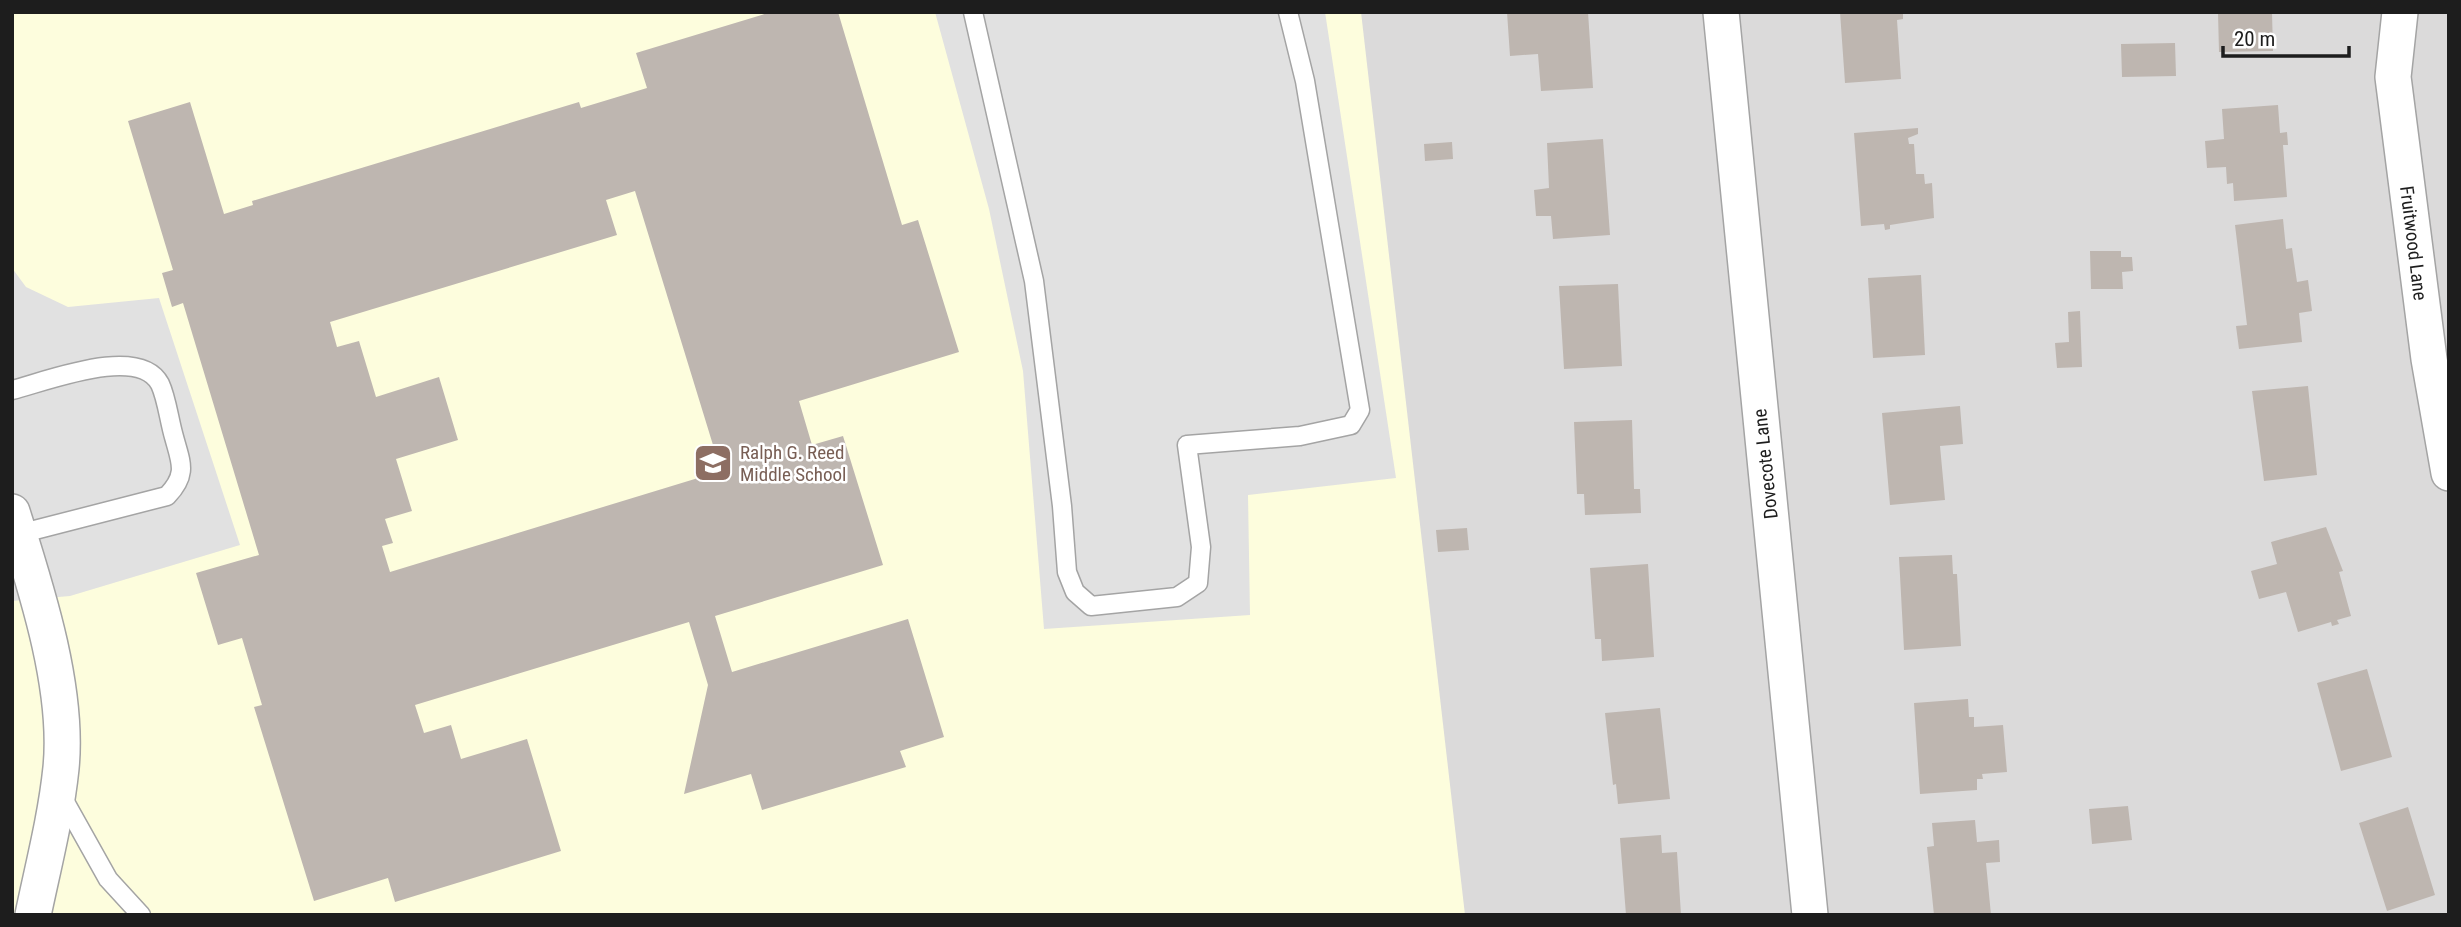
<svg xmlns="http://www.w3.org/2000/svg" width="2461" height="927" font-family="'Roboto Condensed',sans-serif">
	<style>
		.residential { fill: #dbdada }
		.education { fill: #fdfddd }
		.parking { fill: #e1e1e1 }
		.building { fill: #beb6b0; fill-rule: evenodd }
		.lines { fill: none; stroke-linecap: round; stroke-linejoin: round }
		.service-casing { stroke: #a4a4a4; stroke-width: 21 }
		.minor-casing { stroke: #a4a4a4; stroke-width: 38 }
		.service { stroke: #fff; stroke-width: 18 }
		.minor { stroke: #fff; stroke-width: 35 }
		.labels { text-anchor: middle; stroke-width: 5; stroke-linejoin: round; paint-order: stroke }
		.street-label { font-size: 19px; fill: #1d1d1d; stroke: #fff }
		.education-label { font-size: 19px; fill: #785e54; stroke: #fff; text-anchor: start }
	</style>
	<rect width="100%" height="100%" fill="#eeeae3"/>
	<path class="residential" d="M12,12h2437v903h-2437z"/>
	<path class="education" d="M12,12h1349l104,903h-1453z"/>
	<path class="parking" d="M935,12h390l71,466 -148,17 2,120 -206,14 -21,-258 -34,-162z
		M12,268l14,19 42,20 91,-9 81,247 -170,51 -58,5z"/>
	<path class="building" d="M771,12h67l64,213 16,-5 41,132 -160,49 13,44 31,-9 40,129 -168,51 17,56 176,-53 36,118 -44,14 6,16 -144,43 -11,-36 -67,20 24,-109 -19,-63 -274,83 9,28 27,-8 10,34 66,-20 34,112 -166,51 -7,-24 -74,23 -60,-194 8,-2 -20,-67 -24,7 -22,-72 63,-18 -76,-252 -11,4 -10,-34 11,-3 -45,-149 62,-19 34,112 29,-9 -1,-4 327,-99 2,6 66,-20 -11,-35zM635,191l86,280 -331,101 -8,-26 11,-3 -8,-24 27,-8 -16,-52 62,-19 -19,-63 -63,20 -17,-56 -22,6 -7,-25 287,-87 -11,-35z
		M1507,12h81l5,76 -52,3 -3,-37 -28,2z
		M1840,12h63v7l-6,1 4,59 -56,4z
		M2218,12h54l1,39 -54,1z
		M2175,43l1,33 -54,1 -1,-33z
		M2278,105l2,28 7,-1 1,13h-5l4,52 -53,4 -1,-18 -6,1 -1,-17 -19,1 -2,-27 19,-2 -2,-30z
		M1918,128v6l-10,4 1,6h5l2,30h8l1,10 7,-1 2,35 -44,7v4l-5,1 -1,-6 -23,2 -7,-93z
		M1603,139l7,96 -57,4 -2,-23h-15l-2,-26 15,-2 -2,-45z
		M1452,142l1,17 -28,2 -1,-17z
		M2283,219l3,30 6,-1 5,34 11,-2 4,31 -13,2 3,29 -63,7 -3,-23 11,-1 -12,-100z
		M2090,251h31v6h11l1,14 -11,1 1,17h-32z
		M1921,275l4,80 -52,3 -5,-80z
		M1618,284l4,82 -58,3 -5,-83z
		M2080,311l2,56 -25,1 -2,-25 14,-1 -1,-30z
		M2308,386l9,89 -53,6 -12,-90z
		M1960,406l3,38 -23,2 5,54 -55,5 -8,-92z
		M1632,420l2,69h6l1,24 -56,2 -1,-21h-7l-3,-72z
		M2326,527l17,44 -4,1 12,44 -14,4 2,4 -7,2 -1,-4 -33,10 -12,-40 -27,7 -8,-28 26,-7 -6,-22z
		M1467,528l2,22 -31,2 -2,-22z
		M1952,555l1,19h4l4,72 -57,4 -5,-93z
		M1648,564l6,93 -52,4 -1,-22h-6l-5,-71z
		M2367,669l25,88 -51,14 -24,-88z
		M1968,699l1,18h5v10l29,-2 4,47 -25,2 1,5h-6v11l-57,4 -6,-91z
		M1660,708l10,91 -52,5 -2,-20 -3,1 -8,-72z
		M2128,806l4,34 -40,4 -3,-35z
		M2408,807l27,88 -48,16 -28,-88z
		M1975,820l2,22 22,-2 1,22 -14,1 5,52h-57l-7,-68 7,-1 -2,-23z
		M1661,835l1,18 15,-1 4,63h-55l-6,-77z"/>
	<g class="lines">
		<g class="service-casing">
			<path id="service" d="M973,12l61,269 28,225 5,66 8,20 16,14 86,-9 21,-14 3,-36 -14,-102 113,-9 51,-11 9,-15 -55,-329 -17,-69
				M12,390c33,-8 127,-46 148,-6 7,15 9,36 14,53 7,26 14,37 -7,59l-148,38
				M61,795l47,84 33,36"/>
		</g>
		<g class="minor-casing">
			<path id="minor" d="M1721,12l89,903
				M2400,12l-7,65 36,282 20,114
				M12,512c24,76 57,176 49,256 -5,49 -18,99 -28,147"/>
		</g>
		<use href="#service" class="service"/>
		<use href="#minor" class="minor"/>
	</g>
	<defs>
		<g id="school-square" transform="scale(2.0125)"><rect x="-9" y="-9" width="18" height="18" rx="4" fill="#8d6e63" stroke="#fff"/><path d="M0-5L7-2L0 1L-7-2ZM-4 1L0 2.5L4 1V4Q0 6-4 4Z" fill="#fff"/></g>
	</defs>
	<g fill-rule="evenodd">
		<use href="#school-square" x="713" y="463"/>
	</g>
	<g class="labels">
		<g class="street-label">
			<text transform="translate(2414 243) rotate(83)" y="7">Fruitwood Lane</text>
			<text transform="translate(1765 464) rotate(-96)" y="7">Dovecote Lane</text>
		</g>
		<g class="education-label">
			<text x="740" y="459">Ralph G. Reed<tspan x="740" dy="22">Middle School</tspan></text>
		</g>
	</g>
	<rect width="2461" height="927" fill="none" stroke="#1d1d1d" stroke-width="28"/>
	<path d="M2223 46v10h126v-10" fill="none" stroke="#1d1d1d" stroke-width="3.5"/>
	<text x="2234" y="46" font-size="21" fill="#1d1d1d" stroke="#ffffff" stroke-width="5" paint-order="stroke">20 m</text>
</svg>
